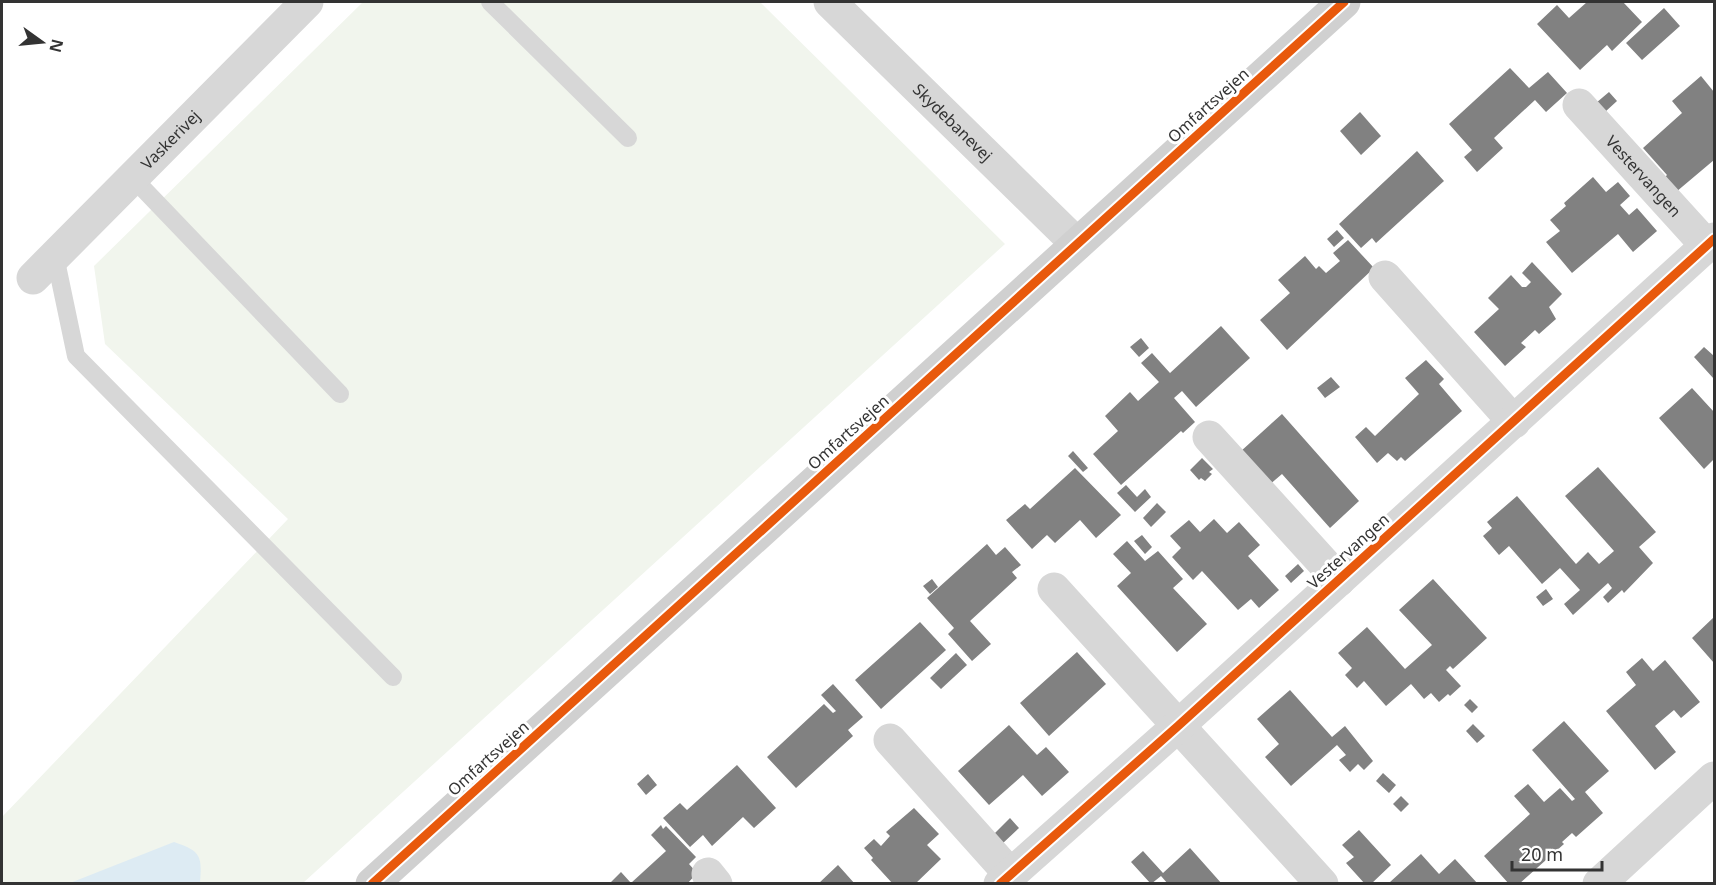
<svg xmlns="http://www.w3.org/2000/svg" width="1716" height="885" font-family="'Noto Sans',sans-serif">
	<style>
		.green { fill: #f1f5ed }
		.water { fill: #ddebf3 }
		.building { fill: #818181 }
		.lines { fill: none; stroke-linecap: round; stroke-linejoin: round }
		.lane { stroke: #d7d7d7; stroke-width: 18 }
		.street { stroke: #d7d7d7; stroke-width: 33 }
		.secondary { stroke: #d0d0d0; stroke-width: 33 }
		.cycleway-casing { stroke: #fff; stroke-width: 13 }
		.cycleway { stroke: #e8590c; stroke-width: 9 }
		.labels { text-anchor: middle; stroke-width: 6; stroke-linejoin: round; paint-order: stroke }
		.street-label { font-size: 16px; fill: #333; stroke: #fff }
	</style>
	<rect width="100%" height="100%" fill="#fff"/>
	<path class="green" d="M363,2h397l245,242 -702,639h-301v-66l286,-298 -183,-175 -11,-78z"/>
	<path class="water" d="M174,842c27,9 28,14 26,41h-130z"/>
	<path class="building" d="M1587,2h36l19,20 -30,29 -5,-6 -27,25 -43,-46 20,-19 12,13z
		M1664,8l16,18 -38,34 -16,-17z
		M1510,68l19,20 19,-16 19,21 -21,19 -11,-12 -41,38 9,10 -26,24 -13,-15 8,-7 -23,-26z
		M1701,76l13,16v68l-38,32 -12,-14 3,-3 -24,-27 39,-35 -10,-12z
		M1609,92l8,9 -12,11 -9,-9z
		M1360,112l21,24 -20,19 -21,-24z
		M1417,151l27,30 -68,62 -4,-5 -11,10 -22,-24z
		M1593,177l13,15 12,-10 12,14 -10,9 9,10 8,-7 20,23 -24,21 -15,-18 -46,39 -26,-31 14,-11 -10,-11 16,-14 -2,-3z
		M1337,230l7,8 -10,9 -7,-8z
		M1348,240l26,28 -87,82 -27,-30 30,-27 -12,-13 27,-24 11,13 3,-3 7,7 14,-12 -7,-8z
		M1532,262l30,32 -13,13 7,12 -17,15 -4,-4 -14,13 5,4 -21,19 -31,-34 25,-23 -11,-11 23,-23 11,12h4l5,-5 -9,-9z
		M1221,326l29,32 -54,49 -14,-16 -8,7 21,24 -12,11 -2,-2 -60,54 -28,-31 25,-23 -13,-15 25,-24 8,9 21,-19 -18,-19 11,-10 18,20z
		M1141,338l8,10 -10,9 -9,-10z
		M1704,347l10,9v23l-20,-22z
		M1426,360l18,19 -5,5 23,27 -57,50 -4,-4 -4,4 -9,-8 -11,10 -22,-26 11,-10 9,9 44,-42 -14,-16z
		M1331,377l9,10 -15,11 -8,-10z
		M1692,388l22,24v47l-10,10 -45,-51z
		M1282,414l77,87 -29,27 -48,-54 -13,11 -29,-33z
		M1073,451l15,17 -5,4 -15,-16z
		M1202,458l11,11 -4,3 3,2 -7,7 -4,-3 -2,2 -9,-10z
		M1598,467l58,65 -17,15 14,16 -29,30 -2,-3 -14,13 -5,-6 9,-9 -4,-5 -35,32 -9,-11 16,-14 -20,-22 -18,16 -33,-38 -10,9 -16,-19 9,-8 -5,-6 30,-26 59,68 12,-12 11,12 15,-13 -49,-55z
		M1075,468l46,47 -25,23 -16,-18 -25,23 -8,-8 -15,14 -26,-29 19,-16 5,5z
		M1126,485l11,12 8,-8 6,8 -16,15 -18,-19z
		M1157,503l9,9 -15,15 -8,-9z
		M1214,519l13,14 12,-11 21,23 -12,11 31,34 -20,18 -8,-9 -13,11 -36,-39 -9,9 -21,-23 9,-9 -11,-12 19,-16 11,12z
		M1142,535l10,12 -7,7 -11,-13z
		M1127,541l18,20 13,-10 25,28 -10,9 34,36 -30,28 -60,-66 14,-13 -18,-19z
		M987,544l9,11 9,-8 16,18 -9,7 5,6 -47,43 21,23 -19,17 -24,-27 6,-6 -27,-30z
		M1298,564l6,7 -13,12 -6,-7z
		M932,579l6,8 -8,7 -7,-8z
		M1433,579l54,59 -34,31 -3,-3 -4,4 15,16 -11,10 -2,-2 -9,8 -8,-9 -7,6 -13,-15 -25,22 -22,-25 -7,7 -12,-13 7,-7 -14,-15 29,-26 38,42 27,-24 -33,-35z
		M1546,589l7,10 -10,7 -7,-9z
		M1714,617v46l-22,-25z
		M920,622l26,28 -65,59 -26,-29z
		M1077,652l29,32 -57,52 -29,-33z
		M956,653l11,12 -26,24 -11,-11z
		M1642,658l11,13 12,-11 35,42 -19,16 -7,-8 -19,16 21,26 -21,18 -49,-59 30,-26 -10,-13z
		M833,684l30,33 -15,13 5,6 -57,52 -29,-31 57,-53 9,9 3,-2 -15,-16z
		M1290,690l42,47 13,-11 28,35 -9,9 -6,-6 -8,8 -11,-12 7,-5 -9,-10 -46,41 -26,-29 14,-13 -22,-25z
		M1470,699l8,8 -6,6 -8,-8z
		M1564,721l45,50 -24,21 18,21 -27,24 -4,-4 -10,9 2,2 -45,40h-10l-25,-28 46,-42 -16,-18 14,-12 16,18 16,-14 12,13 3,-2 -43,-49z
		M1473,724l12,12 -8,7 -11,-12z
		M1009,725l28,30 9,-8 23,25 -27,24 -19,-21 -34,30 -31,-34z
		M737,765l39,43 -22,20 -11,-11 -31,29 -9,-11 -13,12 -27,-29 17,-15 7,7z
		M1383,773l13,12 -7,8 -13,-12z
		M648,774l9,11 -11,10 -9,-11z
		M1401,796l8,8 -8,8 -8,-8z
		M914,808l25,26 -12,11 14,14 -26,25h-22l-22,-24 2,-2 -9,-10 10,-9 7,7 9,-10 -4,-4z
		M1010,818l9,10 -17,16 -9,-9z
		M661,825l2,4 3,-3 30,31 -7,7 8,9 -10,11h-78l12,-12 10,11 35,-32 -15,-16z
		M1359,830l32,35 -20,19h-6l-19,-21 8,-6 -12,-12z
		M1190,848l32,36h-54l-7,-8 -10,8 -20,-22 12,-11 20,22z
		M1421,854l18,20 16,-15 23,25h-87l-1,-2z
		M838,865l17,19h-37z"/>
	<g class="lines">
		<path class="lane" d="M490,2l138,136
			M132,177l208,217
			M55,256l21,100 317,321"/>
		<g class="street">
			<path id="s1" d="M830,2l247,242"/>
			<path id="s2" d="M1579,105l128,141"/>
			<path d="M1385,277l129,145"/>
			<path id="s3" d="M33,278l274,-276"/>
			<path d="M1209,437l130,143"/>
			<path d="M1054,589l268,295"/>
			<path d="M890,740l120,134"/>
			<path d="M708,874l8,10"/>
			<path d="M1000,884l178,-158 536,-487"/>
			<path d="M1599,884l115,-106"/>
		</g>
		<path class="secondary" d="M372,884l972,-882"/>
		<g class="cycleway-casing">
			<path id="cycleway" d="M372,884l972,-882
				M1000,884l178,-158 536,-487"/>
		</g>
		<use href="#cycleway" class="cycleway"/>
	</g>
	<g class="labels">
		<g class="street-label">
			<text transform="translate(1208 105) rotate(-42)" y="6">Omfartsvejen</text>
			<text dy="6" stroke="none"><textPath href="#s1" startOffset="172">Skydebanevej</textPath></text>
			<text dy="6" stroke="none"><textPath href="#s3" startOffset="195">Vaskerivej</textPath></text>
			<text dy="6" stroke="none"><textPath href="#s2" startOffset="96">Vestervangen</textPath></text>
			<text transform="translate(848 432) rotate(-42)" y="6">Omfartsvejen</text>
			<text transform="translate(1348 551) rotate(-42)" y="6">Vestervangen</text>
			<text transform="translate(488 758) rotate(-42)" y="6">Omfartsvejen</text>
		</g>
	</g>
	<rect width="1716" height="885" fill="none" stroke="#333333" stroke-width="6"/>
	<g transform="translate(42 42) rotate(105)" stroke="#ffffff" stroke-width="4.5" paint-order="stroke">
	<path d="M0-4.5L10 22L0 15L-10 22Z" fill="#333333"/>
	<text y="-9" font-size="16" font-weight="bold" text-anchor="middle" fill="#333333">N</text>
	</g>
	<path d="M1512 861v9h90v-9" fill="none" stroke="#333333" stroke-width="3"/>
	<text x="1521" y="861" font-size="18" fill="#333333" stroke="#ffffff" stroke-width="4.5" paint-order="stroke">20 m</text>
</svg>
